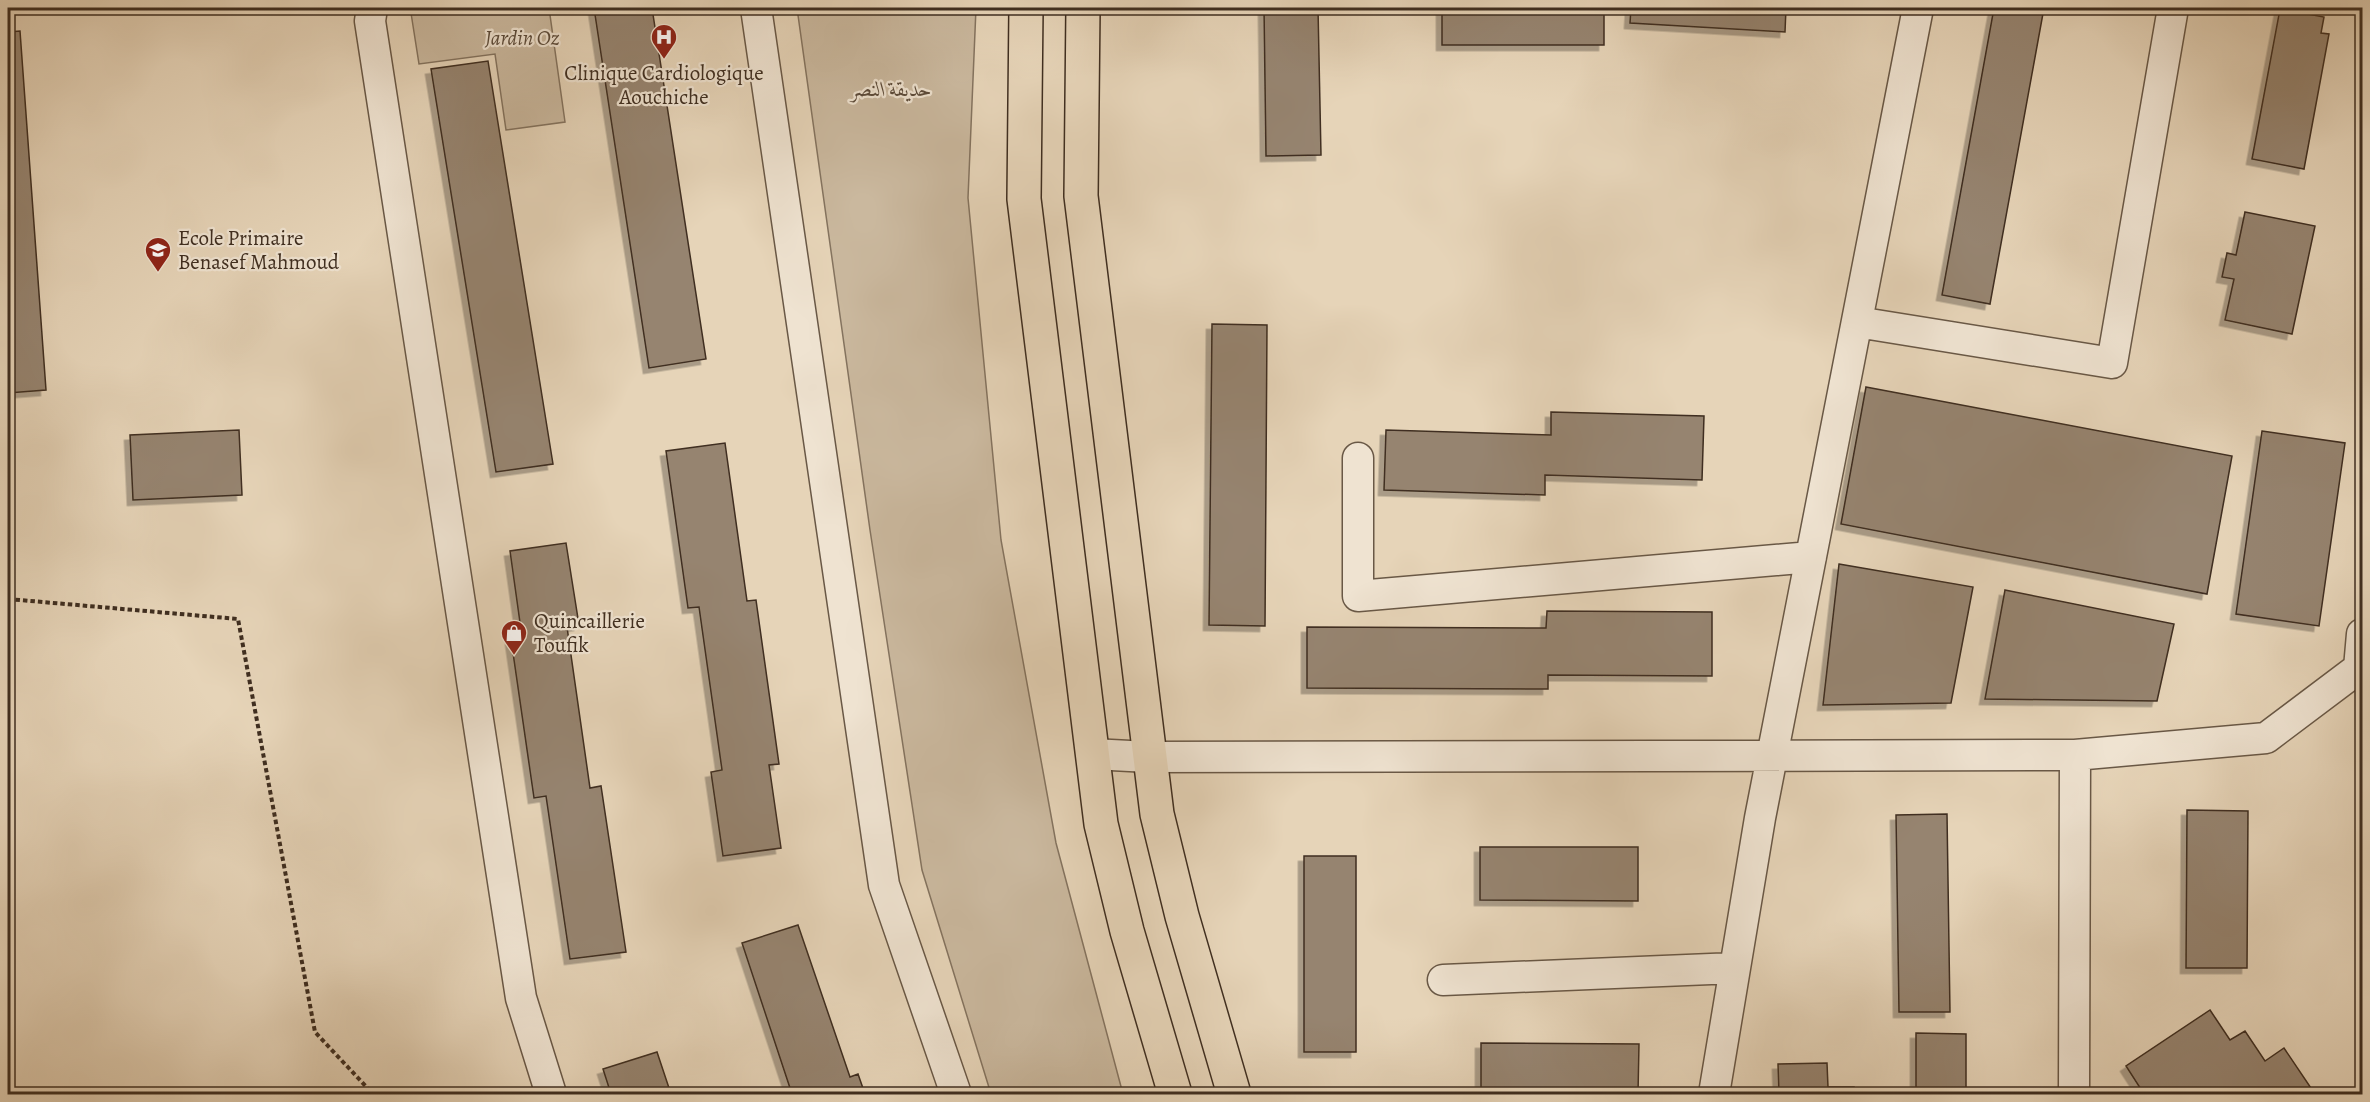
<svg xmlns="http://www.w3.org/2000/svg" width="2370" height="1102" font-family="Alegreya,Amiri,serif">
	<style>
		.green { fill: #cab89e; stroke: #84735f; stroke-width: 1.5 }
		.building { fill: #96846f; stroke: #3f2e20; stroke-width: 1.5; filter: url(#shadow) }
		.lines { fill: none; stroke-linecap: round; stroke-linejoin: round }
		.street-casing { stroke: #695846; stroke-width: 33 }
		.primary-casing { stroke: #3f2e20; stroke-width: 36 }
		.path { stroke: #3f2e20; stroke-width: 4; stroke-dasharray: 4.5 3; stroke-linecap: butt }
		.street { stroke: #efe3d1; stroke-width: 30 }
		.primary { stroke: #e6d4b8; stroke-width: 33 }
		.labels { text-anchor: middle; stroke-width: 4.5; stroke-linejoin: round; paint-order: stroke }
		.park-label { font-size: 21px; font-style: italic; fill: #5b4a39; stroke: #efe3d1 }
		.poi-label { font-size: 21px; fill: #3f2e20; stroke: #efe3d1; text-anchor: start }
	</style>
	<defs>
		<filter id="shadow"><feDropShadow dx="-5.5" dy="5.5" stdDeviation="0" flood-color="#0004"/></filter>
	</defs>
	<rect width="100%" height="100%" fill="#e6d4b8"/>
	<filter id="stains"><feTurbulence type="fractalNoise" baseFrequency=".00333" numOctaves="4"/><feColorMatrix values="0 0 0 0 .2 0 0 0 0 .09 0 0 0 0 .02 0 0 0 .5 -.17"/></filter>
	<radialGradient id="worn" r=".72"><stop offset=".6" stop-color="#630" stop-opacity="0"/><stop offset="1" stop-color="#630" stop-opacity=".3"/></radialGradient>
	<path class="green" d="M450,8h99l16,114 -59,8 -11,-76 -76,10 -8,-51z
		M797,8h179l-8,190 33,342 55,303 67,251h-132l-69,-224 -52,-340z"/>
	<path class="building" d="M594,8h58l54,351 -57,9z
		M1264,8h54l3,147 -55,1z
		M1442,8h162v37h-162z
		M1631,8h155l-1,24 -155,-9z
		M1994,8h50l-54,296 -48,-9z
		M2280,9l44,8 -3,16 8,1 -25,135 -52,-10z
		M20,31l26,359 -38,3v-361z
		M488,61l65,403 -57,8 -65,-403z
		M2245,212l70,14 -23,108 -67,-14 9,-41 -12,-2 5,-24 9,2z
		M1212,324l55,1 -2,301 -56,-1z
		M1866,387l366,69 -25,138 -366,-70z
		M1551,412l153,4 -2,64 -157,-5v20l-161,-5 2,-60 165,5z
		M239,430l3,65 -109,5 -3,-65z
		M2262,431l83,12 -26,183 -83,-12z
		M725,443l22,158 9,-1 23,164 -10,1 12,83 -58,8 -12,-84 11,-2 -23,-163 -11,1 -22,-157z
		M566,543l13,82 -12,2 23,161 11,-2 25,166 -56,7 -24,-163 -12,2 -23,-159 11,-2 -12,-86z
		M1839,564l134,23 -22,116 -128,2z
		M2005,590l169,34 -17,77 -172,-2z
		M1547,611l165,1v64l-164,-1v14l-241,-1v-61l239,1z
		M2187,810l61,1 -1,157h-61z
		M1947,814l3,198h-51l-3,-197z
		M1480,847h158v54l-158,-1z
		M1304,856h52v196h-52z
		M798,925l52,152 8,-3 7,20h-61l-1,-3 -11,3 -50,-151z
		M2210,1010l20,30 15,-9 20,30 19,-13 31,46h-171l-18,-28z
		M1916,1033l50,1v60h-50z
		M1481,1043l158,1 -1,50h-157z
		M657,1052l14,42h-60l-8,-25z
		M1827,1063l1,24h26v7h-75l-1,-30z"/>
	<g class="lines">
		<g class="street-casing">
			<path id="street" d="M372,8l-2,13 151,977 30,96
				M756,8l128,877 72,209
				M1857,322l255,41 61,-355
				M1358,458v138l453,-39
				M1092,754l57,3 926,-2 191,-17 93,-70 3,-34
				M1443,980l292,-12
				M1714,1094l46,-276 158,-810
				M2074,1094l1,-339"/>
		</g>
		<g class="primary-casing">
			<path id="primary" d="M1026,8l-2,191 77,625 26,107 48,163
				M1083,8l-2,188 76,618 25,102 52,178"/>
		</g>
		<path class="path" d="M8,599l230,20 77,413 58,62"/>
		<use href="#street" class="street"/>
		<use href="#primary" class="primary"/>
	</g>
	<defs>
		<g id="hospital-pin" transform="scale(1.35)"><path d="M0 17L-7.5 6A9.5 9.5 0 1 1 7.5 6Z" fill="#8f2418" stroke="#efe3d1"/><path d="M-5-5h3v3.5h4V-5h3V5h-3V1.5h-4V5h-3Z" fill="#fff"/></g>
		<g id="school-pin" transform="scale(1.35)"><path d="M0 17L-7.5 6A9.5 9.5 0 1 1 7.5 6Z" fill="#8f2418" stroke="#efe3d1"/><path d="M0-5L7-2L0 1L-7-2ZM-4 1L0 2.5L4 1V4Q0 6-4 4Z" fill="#fff"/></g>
		<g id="shop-pin" transform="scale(1.35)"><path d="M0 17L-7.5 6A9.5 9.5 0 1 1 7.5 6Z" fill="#8f2418" stroke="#efe3d1"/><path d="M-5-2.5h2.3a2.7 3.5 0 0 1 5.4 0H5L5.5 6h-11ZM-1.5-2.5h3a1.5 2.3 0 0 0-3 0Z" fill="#fff"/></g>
	</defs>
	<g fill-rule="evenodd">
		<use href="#hospital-pin" x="664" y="37"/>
		<use href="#school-pin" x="158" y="250"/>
		<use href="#shop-pin" x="514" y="633"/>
	</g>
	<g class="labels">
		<g class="park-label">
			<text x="522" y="45">Jardin Oz</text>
			<text x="891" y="96">حديقة النصر</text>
		</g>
		<g class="poi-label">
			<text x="664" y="80" text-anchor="middle">Clinique Cardiologique<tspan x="664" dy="24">Aouchiche</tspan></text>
			<text x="178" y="245">Ecole Primaire<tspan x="178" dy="24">Benasef Mahmoud</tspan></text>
			<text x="534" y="628">Quincaillerie<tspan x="534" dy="24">Toufik</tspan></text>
		</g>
	</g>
	<rect width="2370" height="1102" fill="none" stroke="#e6d4b8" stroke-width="30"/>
	<rect x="9" y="9" width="2352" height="1084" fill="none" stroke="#3f2e20" stroke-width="3"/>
	<rect x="15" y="15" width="2340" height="1072" fill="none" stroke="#3f2e20" stroke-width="1.5"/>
	<rect width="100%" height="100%" filter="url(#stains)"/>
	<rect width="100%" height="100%" fill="url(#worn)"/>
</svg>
